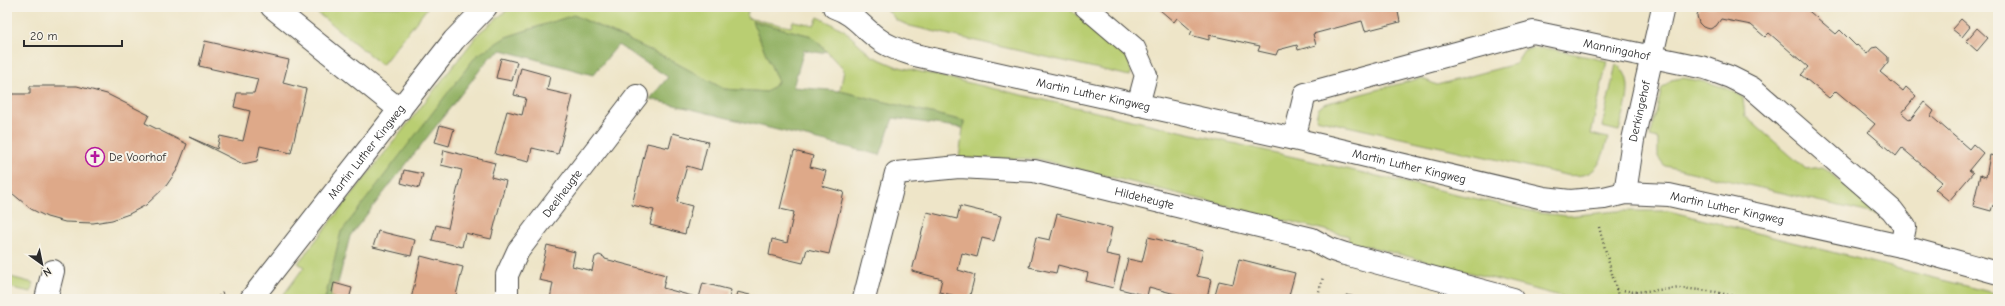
<svg xmlns="http://www.w3.org/2000/svg" width="2005" height="306" font-family="'Comic Neue',sans-serif">
	<style>
		.green { fill: #b9ce72; stroke: #727c4e }
		.forest { fill: #92b164; stroke: #5e6e48 }
		.building { fill: #dea989 }
		.lines { fill: none; stroke-linecap: round; stroke-linejoin: round }
		.minor-casing { stroke: #484743; stroke-width: 24 }
		.path { stroke: #484743; stroke-width: 2.5; stroke-dasharray: 1 3; stroke-linecap: butt }
		.minor { stroke: #fff; stroke-width: 22 }
		.labels { text-anchor: middle; stroke-width: 4; stroke-linejoin: round; paint-order: stroke }
		.street-label { font-size: 12px; fill: #2b2b2b; stroke: #f7f3e8 }
		.poi-label { font-size: 12px; fill: #2b2b2b; stroke: #f7f3e8; text-anchor: start }
	</style>
	<rect width="100%" height="100%" fill="#f7f3e8"/>
	<filter id="ink" filterUnits="userSpaceOnUse"><feTurbulence type="fractalNoise" baseFrequency=".025" numOctaves="2"/><feDisplacementMap in="SourceGraphic" scale="8" xChannelSelector="R" yChannelSelector="G"/><feConvolveMatrix kernelMatrix="1 2 1 2 8 2 1 2 1" color-interpolation-filters="sRGB"/></filter>
	<filter id="wash" filterUnits="userSpaceOnUse"><feTurbulence type="fractalNoise" baseFrequency=".012" numOctaves="4" result="noise"/><feDisplacementMap in="SourceGraphic" scale="16" xChannelSelector="R" yChannelSelector="G"/><feGaussianBlur stdDeviation="0.9" result="paint"/><feColorMatrix in="noise" values="0 0 0 0 0 0 0 0 0 0 0 0 0 0 0 0 0 1.4 0 .05"/><feComposite in="paint" operator="in"/></filter>
	<g filter="url(#wash)">
		<rect width="100%" height="100%" fill="#eee5c8"/>
		<path class="green" d="M310,7h118l-46,58z
			M511,7h219l18,4 -1,7 44,9 2,-6 21,4 4,-8 26,13 28,26 23,10 644,147 29,3 49,-5h52l329,83v5h-426l-224,-58 1,-5 -311,-77 -79,-1 5,-37 -124,-30 4,-21 -32,-34 -60,-15 26,61 -11,10 -43,-3 -59,-32 -91,-42 -68,22 -165,195 -16,67h-43l2,-5 20,-27 -6,-4 182,-231z
			M885,7h182l60,51c3,7 5,11 2,18l-8,-2 -211,-48 -14,-6z
			M1534,48l18,1 55,12 -16,73 17,4c-7,25 -11,41 -42,37l-250,-56 2,-10 6,-5 97,-26 16,7 78,-21 9,-14z
			M1616,64c22,15 8,46 3,67l-17,-4z
			M1682,78c20,3 45,7 61,20l2,18 61,53 17,-2 56,48 -214,-49 -7,-9v-18l-8,-2 12,-49 9,-8z
			M7,276l26,7 -2,9 -24,-5z"/>
		<path class="forest" d="M574,15l91,42 59,32 43,3 11,-10 -26,-61 60,15 14,15 -5,2 -17,-3 -11,37 47,4 124,30 -1,7 -70,-10 -13,37 -230,-56 18,-22 -50,-32 -25,30 -91,-25 -12,7 -140,179 -16,63h-9l16,-67 135,-176 30,-19z"/>
		<g id="blocks">
			<path class="building" d="M1162,7h251l-15,5 2,10 -35,9 -3,-10 -49,13 3,11 -18,5 -1,-5 -19,5 -2,5 -18,-4 2,-5 -51,-11v5l-19,-5 2,-4 -15,-13 -3,4 -14,-12z
				M1699,7h105l32,27 4,-4 16,16 1,-1 10,9 5,-6 5,-1 11,10v5l-8,10 23,19 3,-4 10,9 -14,17 8,7 14,-18 10,9 -3,5 38,33 4,-5 10,9 -14,17 4,3 -24,28 -14,-12 7,-7 -40,-34 -6,8 -28,-24 7,-8 -39,-33 -7,7 -28,-23 7,-8 -39,-34 -4,4 -14,-12 -30,-6 -5,7 -6,3 -7,-2 -4,-4 -2,-7z
				M1961,19l9,8 -8,10 -10,-8z
				M1977,28l11,10 -11,13 -11,-10z
				M205,41l84,19 -6,23 23,6 -15,64 -31,-7 -3,15 -14,3 -54,-27 28,12 3,-13 23,5 7,-30 -16,-4 3,-14h17l4,-14 -59,-13z
				M501,58l16,4 -5,19 -16,-3z
				M521,68l29,8 -3,14 26,6 -15,58 -26,-6 -3,14 -34,-8 12,-43 15,4 4,-17 -12,-3z
				M30,86h47l30,8 42,21 -4,8 42,21 -10,26 -11,16 -20,19 -17,9 -17,6 -19,3 -28,-1 -18,-5 -16,-8 -24,-20v-95h23z
				M440,125l14,4 -5,17 -14,-4z
				M673,133l35,9 -7,28 -14,-4 -10,36 15,4 -7,28 -35,-9 4,-15 -22,-5 15,-62 22,5z
				M444,150l51,13 -4,14 15,4 -15,58 -26,-6 -3,14 -30,-7 4,-15 12,3 14,-58 -21,-5z
				M794,151l19,5 -3,11 16,4 -4,15 22,6 -15,62 -22,-5 -4,14 -34,-8 3,-16 15,4 7,-31 -14,-3z
				M1990,155l8,2v49l-5,-1 -2,6 -18,-5 7,-31 6,2z
				M404,170l19,4 -4,14 -18,-5z
				M960,206l41,10 -7,25 -12,-3 -5,19 -15,-4 -4,17 17,5 -6,24 -30,-7 3,-13 -30,-8 15,-59 30,7z
				M1057,214l55,14 -6,26 14,3 -7,31 -27,-7 2,-8 -30,-8 -2,8 -27,-6 7,-30 14,3z
				M378,231l37,9 -4,16 -38,-9z
				M1148,237l55,13 -6,26 14,3 -4,20h-29l1,-4 -30,-8 -2,9 -27,-7 8,-30 14,3z
				M547,245l28,7 -3,14 20,5 3,-14 4,-2 5,2 1,2 61,16 -3,13 36,10 4,-15 28,7 -2,9h-179l3,-16 -14,-3z
				M421,256l42,11 -8,32h-44z
				M1239,259l56,14 -7,26h-74l5,-18 14,3z
				M334,283l18,5 -3,11 -18,-2z
				M737,292l26,6v1h-28z
				M1346,295l15,3v1h-16z"/>
		</g>
	</g>
	<g filter="url(#ink)">
		<use href="#blocks" fill-opacity="0" stroke="#484743" stroke-width="1"/>
		<g class="lines">
			<g class="minor-casing">
				<g id="minor">
					<path d="M272,7l128,103"/>
					<path id="s1" d="M834,7c20,7 27,19 43,31 11,9 25,13 38,17l379,84 250,59 26,3 34,-3 21,-5 44,2 232,51 97,27"/>
					<path d="M1086,7l48,41 12,27 -8,30"/>
					<path id="s2" d="M1294,139l11,-45 228,-62 172,36 25,9 22,11 140,122 13,17 -4,19"/>
					<path id="s3" d="M1625,193l8,-53 30,-133"/>
					<path d="M46,299l7,-28"/>
					<path id="s4" d="M251,299l203,-259 32,-33"/>
					<path id="s5" d="M507,299v-24l11,-24 119,-155"/>
					<path id="s6" d="M864,299l32,-126 63,-6 75,4 278,68 18,10 15,5 168,45"/>
				</g>
			</g>
			<path class="path" d="M1599,227l20,72
				M1616,289l18,3 48,-4 34,4 28,7
				M216,299l8,-7
				M1317,299l6,-22"/>
			<use href="#minor" class="minor"/>
		</g>
	</g>
	<defs>
		<g id="church-ring" transform="scale(1)"><circle r="9.5" fill="#f7f3e8" stroke="#b5179e" stroke-width="1.5"/><path d="M-1.2-6h2.4v3.5h3.3v2.4h-3.3V6h-2.4V-.1h-3.3v-2.4h3.3Z" fill="#b5179e"/></g>
	</defs>
	<g fill-rule="evenodd">
		<use href="#church-ring" x="95" y="157"/>
	</g>
	<g class="labels">
		<g class="street-label">
			<text dy="4" stroke="none"><textPath href="#s2" startOffset="368">Manningahof</textPath></text>
			<text dy="4" stroke="none"><textPath href="#s1" startOffset="278">Martin Luther Kingweg</textPath></text>
			<text dy="4" stroke="none"><textPath href="#s3" startOffset="83">Derkingehof</textPath></text>
			<text dy="4" stroke="none"><textPath href="#s4" startOffset="187">Martin Luther Kingweg</textPath></text>
			<text dy="4" stroke="none"><textPath href="#s1" startOffset="602">Martin Luther Kingweg</textPath></text>
			<text dy="4" stroke="none"><textPath href="#s5" startOffset="123">Deelheugte</textPath></text>
			<text dy="4" stroke="none"><textPath href="#s6" startOffset="382">Hildeheugte</textPath></text>
			<text dy="4" stroke="none"><textPath href="#s1" startOffset="926">Martin Luther Kingweg</textPath></text>
		</g>
		<g class="poi-label">
			<text x="109" y="161">De Voorhof</text>
		</g>
	</g>
	<rect width="2005" height="306" fill="none" stroke="#f7f3e8" stroke-width="24"/>
	<g transform="translate(42 264) rotate(147)" stroke="#f7f3e8" stroke-width="3" paint-order="stroke">
	<path d="M0-3L7 15L0 10L-7 15Z" fill="#2b2b2b"/>
	<text y="-6" font-size="11" font-weight="bold" text-anchor="middle" fill="#2b2b2b">N</text>
	</g>
	<path d="M24 40v6h98v-6" fill="none" stroke="#2b2b2b" stroke-width="2"/>
	<text x="30" y="40" font-size="12" fill="#2b2b2b" stroke="#f7f3e8" stroke-width="3" paint-order="stroke">20 m</text>
</svg>
